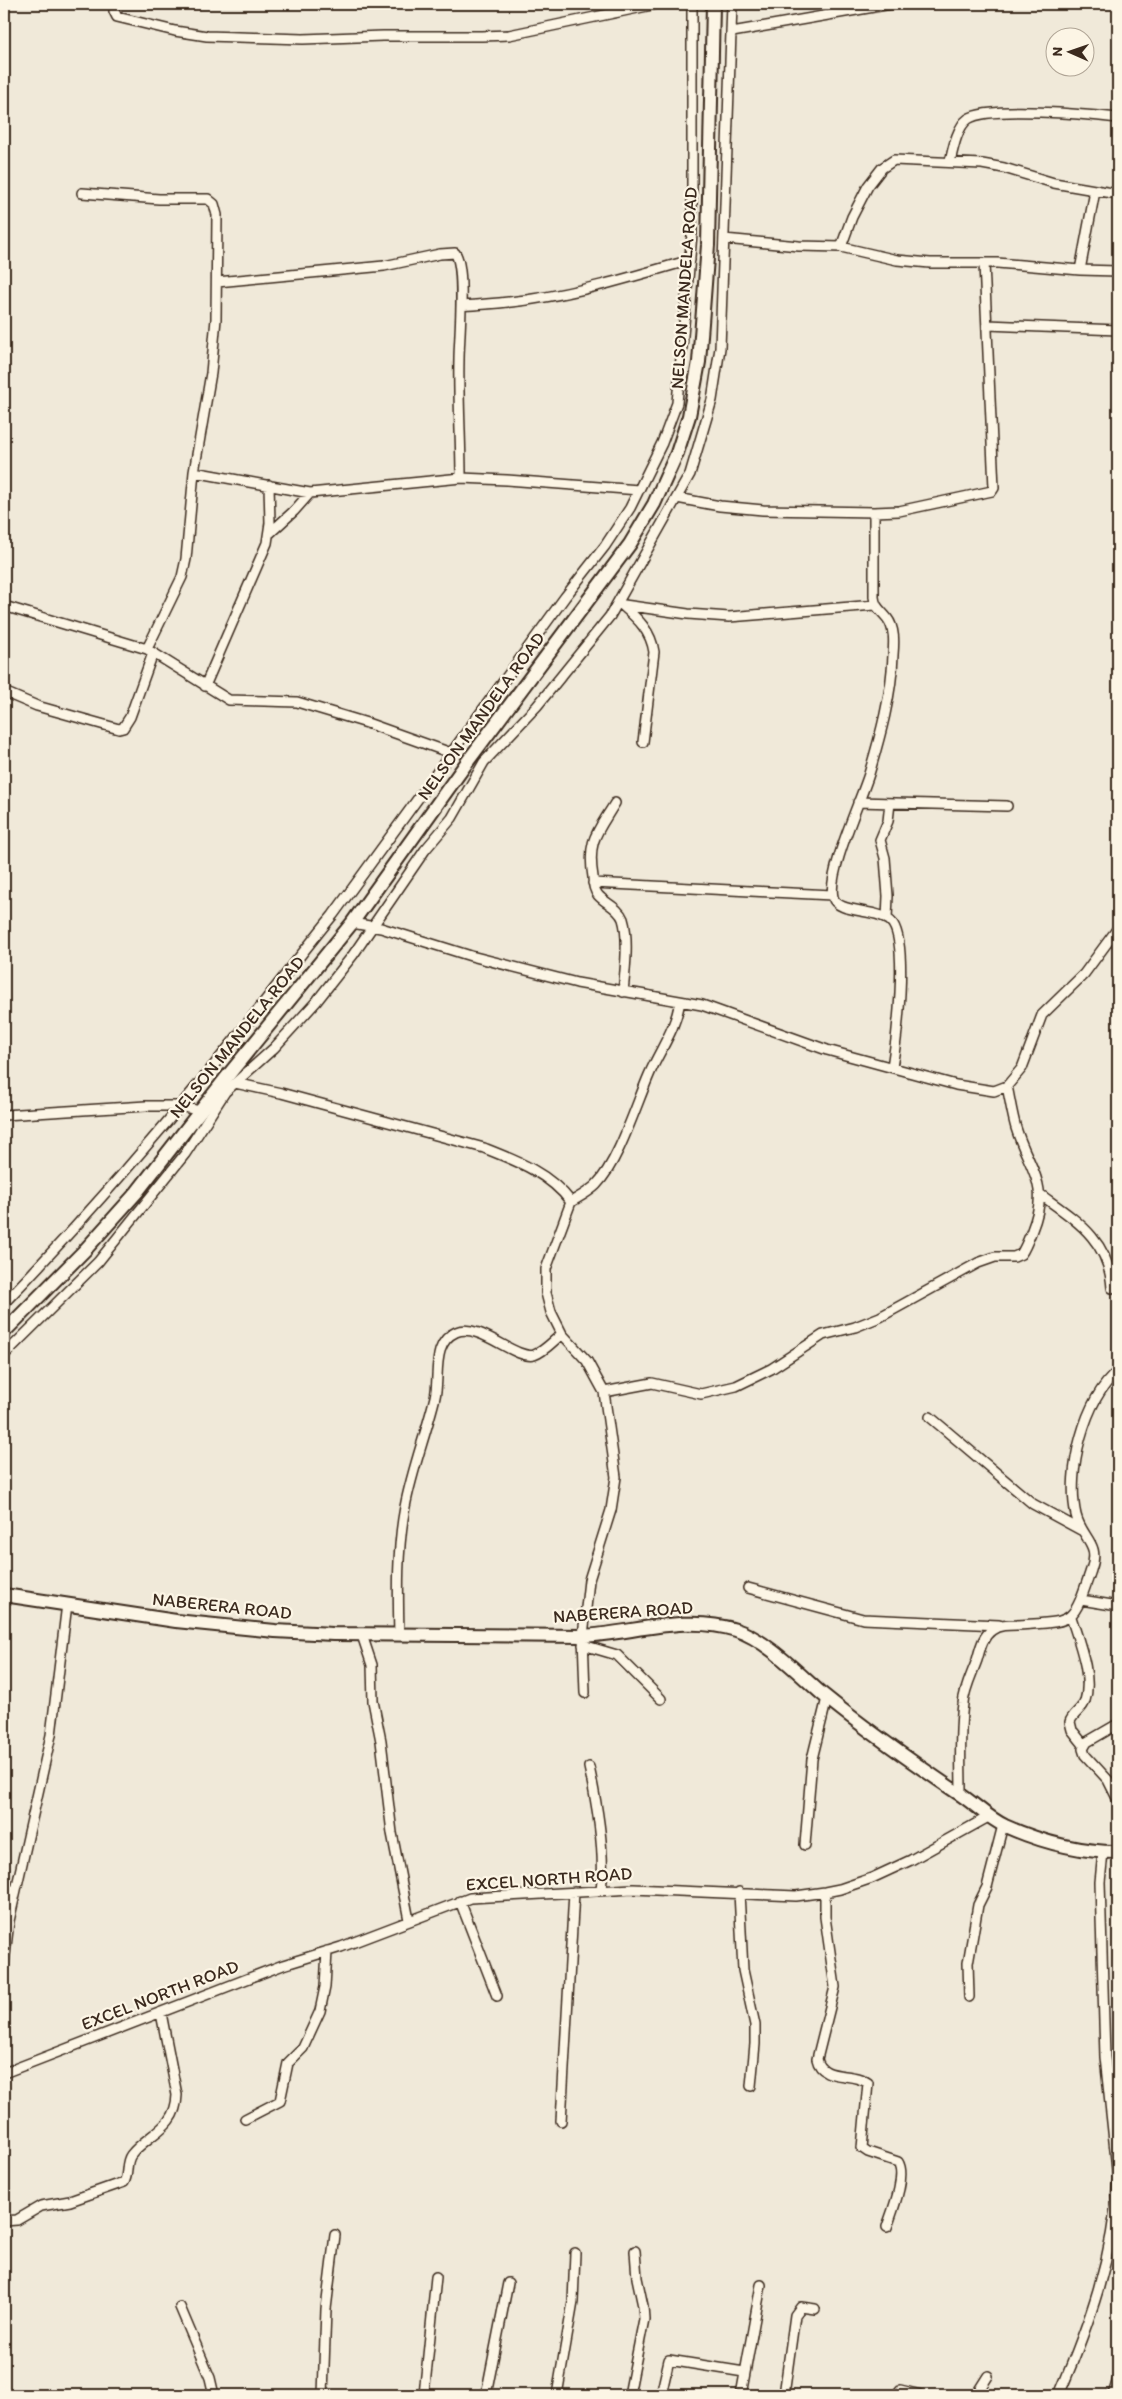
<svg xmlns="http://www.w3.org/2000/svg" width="1122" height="2399" font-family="Itim,sans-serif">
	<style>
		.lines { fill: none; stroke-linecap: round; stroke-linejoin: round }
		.street-casing { stroke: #3b2a1e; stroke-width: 12 }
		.secondary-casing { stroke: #3b2a1e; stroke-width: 16 }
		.street { stroke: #fcf5e5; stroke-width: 9 }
		.secondary { stroke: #fcf5e5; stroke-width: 12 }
		.labels { text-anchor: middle; stroke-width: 4.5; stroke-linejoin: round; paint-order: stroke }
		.street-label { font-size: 18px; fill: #3b2a1e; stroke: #fcf5e5 }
	</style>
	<rect width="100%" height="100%" fill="#f0e9d9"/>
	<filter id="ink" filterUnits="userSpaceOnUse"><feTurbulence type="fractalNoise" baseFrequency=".02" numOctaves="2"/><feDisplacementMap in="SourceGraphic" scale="10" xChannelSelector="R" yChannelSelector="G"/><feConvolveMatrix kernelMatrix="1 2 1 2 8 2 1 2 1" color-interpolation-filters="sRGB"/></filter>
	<g filter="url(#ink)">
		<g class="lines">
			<g class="street-casing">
				<path id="street" d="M114,4v7l3,6 58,14 32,5 96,3 80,-3h99l27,-1 148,-31
					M732,32l159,-28
					M950,162c3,-13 7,-35 18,-43 20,-14 123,-4 150,-1
					M82,193l77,6h49l6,5 3,11 -1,104 -5,54 -17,99 -8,87 -4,18 -35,72
					M724,239l75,7 42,1 56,13 33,3h67l83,7 38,1
					M841,247l11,-30 16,-31 14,-18 12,-8 88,4 22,4 50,15 64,11
					M1080,270l15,-79
					M217,282l167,-16 56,-12 15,-1c11,14 4,86 4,106 -1,40 2,80 2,119
					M461,306c24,-2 48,-3 72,-7 54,-8 105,-24 157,-39
					M988,325l130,5
					M194,472l116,21 151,-15 46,2 132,10
					M677,498l43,8 43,4 111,2 25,-1 93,-20 2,-3 -10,-225
					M874,512v85c1,11 7,13 13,21 8,10 7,25 6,37 -1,39 -13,82 -24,119 -8,26 -42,99 -36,123 4,18 48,10 60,27 15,23 4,114 -1,143
					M270,533l24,-22 16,-18
					M617,604l71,10 41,3 146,-12
					M4,606l143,43 82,51 68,2 70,21 84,30
					M623,606c15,13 28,25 31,46l-11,90
					M205,686l62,-143 3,-20 -1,-38
					M4,692l33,14 82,23 4,-1 7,-11 23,-64
					M858,802l149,4
					M615,803c-18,30 -28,37 -22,74 0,6 1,13 5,18 8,9 20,12 25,24 6,19 2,53 0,73
					M593,883l239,12
					M887,919l1,-23 -3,-38 -5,-18 8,-19 2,-18
					M352,923l29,5 90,28 106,27 125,22 125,45 129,35 38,6 13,-5 15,-18 20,-53 42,-41 34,-46
					M235,1083l46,10 203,55c33,13 65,25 87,54l-25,67v24l5,19 11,22 25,27 17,31 12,85 -5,33 -22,70 -6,56 2,57
					M4,1115l142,-9h34l20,5
					M1041,1195c36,26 68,45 71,93
					M571,1202c8,-5 18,-10 25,-17 22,-22 40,-80 53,-110 12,-28 25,-42 31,-73
					M4,1303c72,-75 141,-153 206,-233 42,-51 81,-104 123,-155l232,-318 40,-51 25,-38 32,-65 15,-40 15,-169v-230
					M4,1355l94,-93 87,-108 40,-62 49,-44 42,-46 37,-47 72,-105 27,-32 32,-56 53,-56 73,-90 80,-142 22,-74 8,-52 12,-344
					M604,1392l48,-9 49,11 35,-8 35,-17 52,-34 32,-8 25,-10 98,-54 17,-6h19l7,-3c5,-7 8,-16 11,-24 19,-47 -3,-60 -16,-102 -4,-14 -6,-28 -9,-42
					M930,1417l103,87 48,26
					M748,1588l115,31 136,6
					M1081,1600l37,6
					M1071,1617c7,23 22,59 14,84 -2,8 -13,13 -15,21l2,8 12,15
					M362,1635l10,30 1,36 8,40 11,92 17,87
					M399,1635c-1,-43 -2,-86 6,-128 7,-37 21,-73 30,-110 5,-21 -4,-54 21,-65 24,-10 59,28 78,23 10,-3 20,-15 28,-21
					M583,1645l34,10 44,44
					M1118,1724l-31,18 -4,7 2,6 23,25 10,20
					M589,1767c8,37 17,86 12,123
					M961,1795c0,-30 -2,-62 2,-91 1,-15 9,-30 14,-44 3,-10 5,-23 15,-30 7,-5 16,-5 25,-5 58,-4 55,1 74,-55 10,-27 -9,-31 -15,-55 -10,-43 8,-115 42,-144
					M805,1845l7,-86 15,-61
					M1103,1852l-3,30 5,175 13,121
					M4,1886l11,7
					M739,1892l4,78 12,55v19l-4,42
					M825,1892v25l10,70 -18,72c5,23 36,12 51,24l-6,65 6,4 30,10c9,14 -6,50 -11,65
					M460,1901l37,95
					M4,1964l5,-43 42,-186 16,-131
					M969,1997l-1,-34 10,-58 9,-18 16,-62
					M4,2073l279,-108 58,-18 129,-49 163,-9 163,7 29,-4 15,-3 32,-11 39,-18 79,-44
					M245,2119l35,-18 8,-38 15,-15 17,-37 5,-24 2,-36
					M561,2121l13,-229
					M4,2221l13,-1 24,-14 29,-5 54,-19c5,-8 1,-19 7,-27 17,-22 45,-26 46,-60l-16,-82
					M180,2307l30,71 4,17
					M323,2395l3,-86 9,-74
					M424,2395l12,-118
					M486,2395l22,-112
					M557,2395l16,-93 2,-49
					M629,2395l15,-76 -1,-13 -6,-28 -2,-27
					M661,2395l8,-35 75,12
					M741,2395l20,-110
					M784,2395l11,-80 6,-8 14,2
					M897,2395l3,-5 21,5
					M976,2395l12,-19
					M1059,2395c31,-73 54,-137 59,-216
					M1113,2395l5,-16"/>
			</g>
			<g class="secondary-casing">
				<path id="secondary" d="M4,1332l81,-82 52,-58 89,-114 126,-155 116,-162 162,-217 24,-40 23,-51 12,-37 10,-54 9,-117 5,-241
					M4,1595l172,26 99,10 58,3 250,2c51,-3 103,-22 153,-6 29,9 62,43 85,63 44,36 91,69 137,100 16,10 30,25 47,33 34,15 75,26 113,26"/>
			</g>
			<use href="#street" class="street"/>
			<use href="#secondary" class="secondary"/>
		</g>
	</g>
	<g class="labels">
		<g class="street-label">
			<text transform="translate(684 288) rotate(-86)" y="6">NELSON MANDELA ROAD</text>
			<text transform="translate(481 716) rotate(-54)" y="6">NELSON MANDELA ROAD</text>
			<text transform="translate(237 1037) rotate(-51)" y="6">NELSON MANDELA ROAD</text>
			<text transform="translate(222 1606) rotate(6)" y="6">NABERERA ROAD</text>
			<text transform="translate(623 1612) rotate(-4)" y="6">NABERERA ROAD</text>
			<text transform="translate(549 1879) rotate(-4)" y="6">EXCEL NORTH ROAD</text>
			<text transform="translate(160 1995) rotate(-21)" y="6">EXCEL NORTH ROAD</text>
		</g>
	</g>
	<rect width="1122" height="2399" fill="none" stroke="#fcf5e5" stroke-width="20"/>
	<rect x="10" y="10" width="1102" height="2379" fill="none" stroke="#3b2a1e" stroke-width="2" filter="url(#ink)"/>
	<g transform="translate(1070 52) rotate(272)"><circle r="24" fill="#fcf5e5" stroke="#afa495"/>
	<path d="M0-4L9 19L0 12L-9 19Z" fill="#3b2a1e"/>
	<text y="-8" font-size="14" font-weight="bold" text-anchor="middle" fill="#3b2a1e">N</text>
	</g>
</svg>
